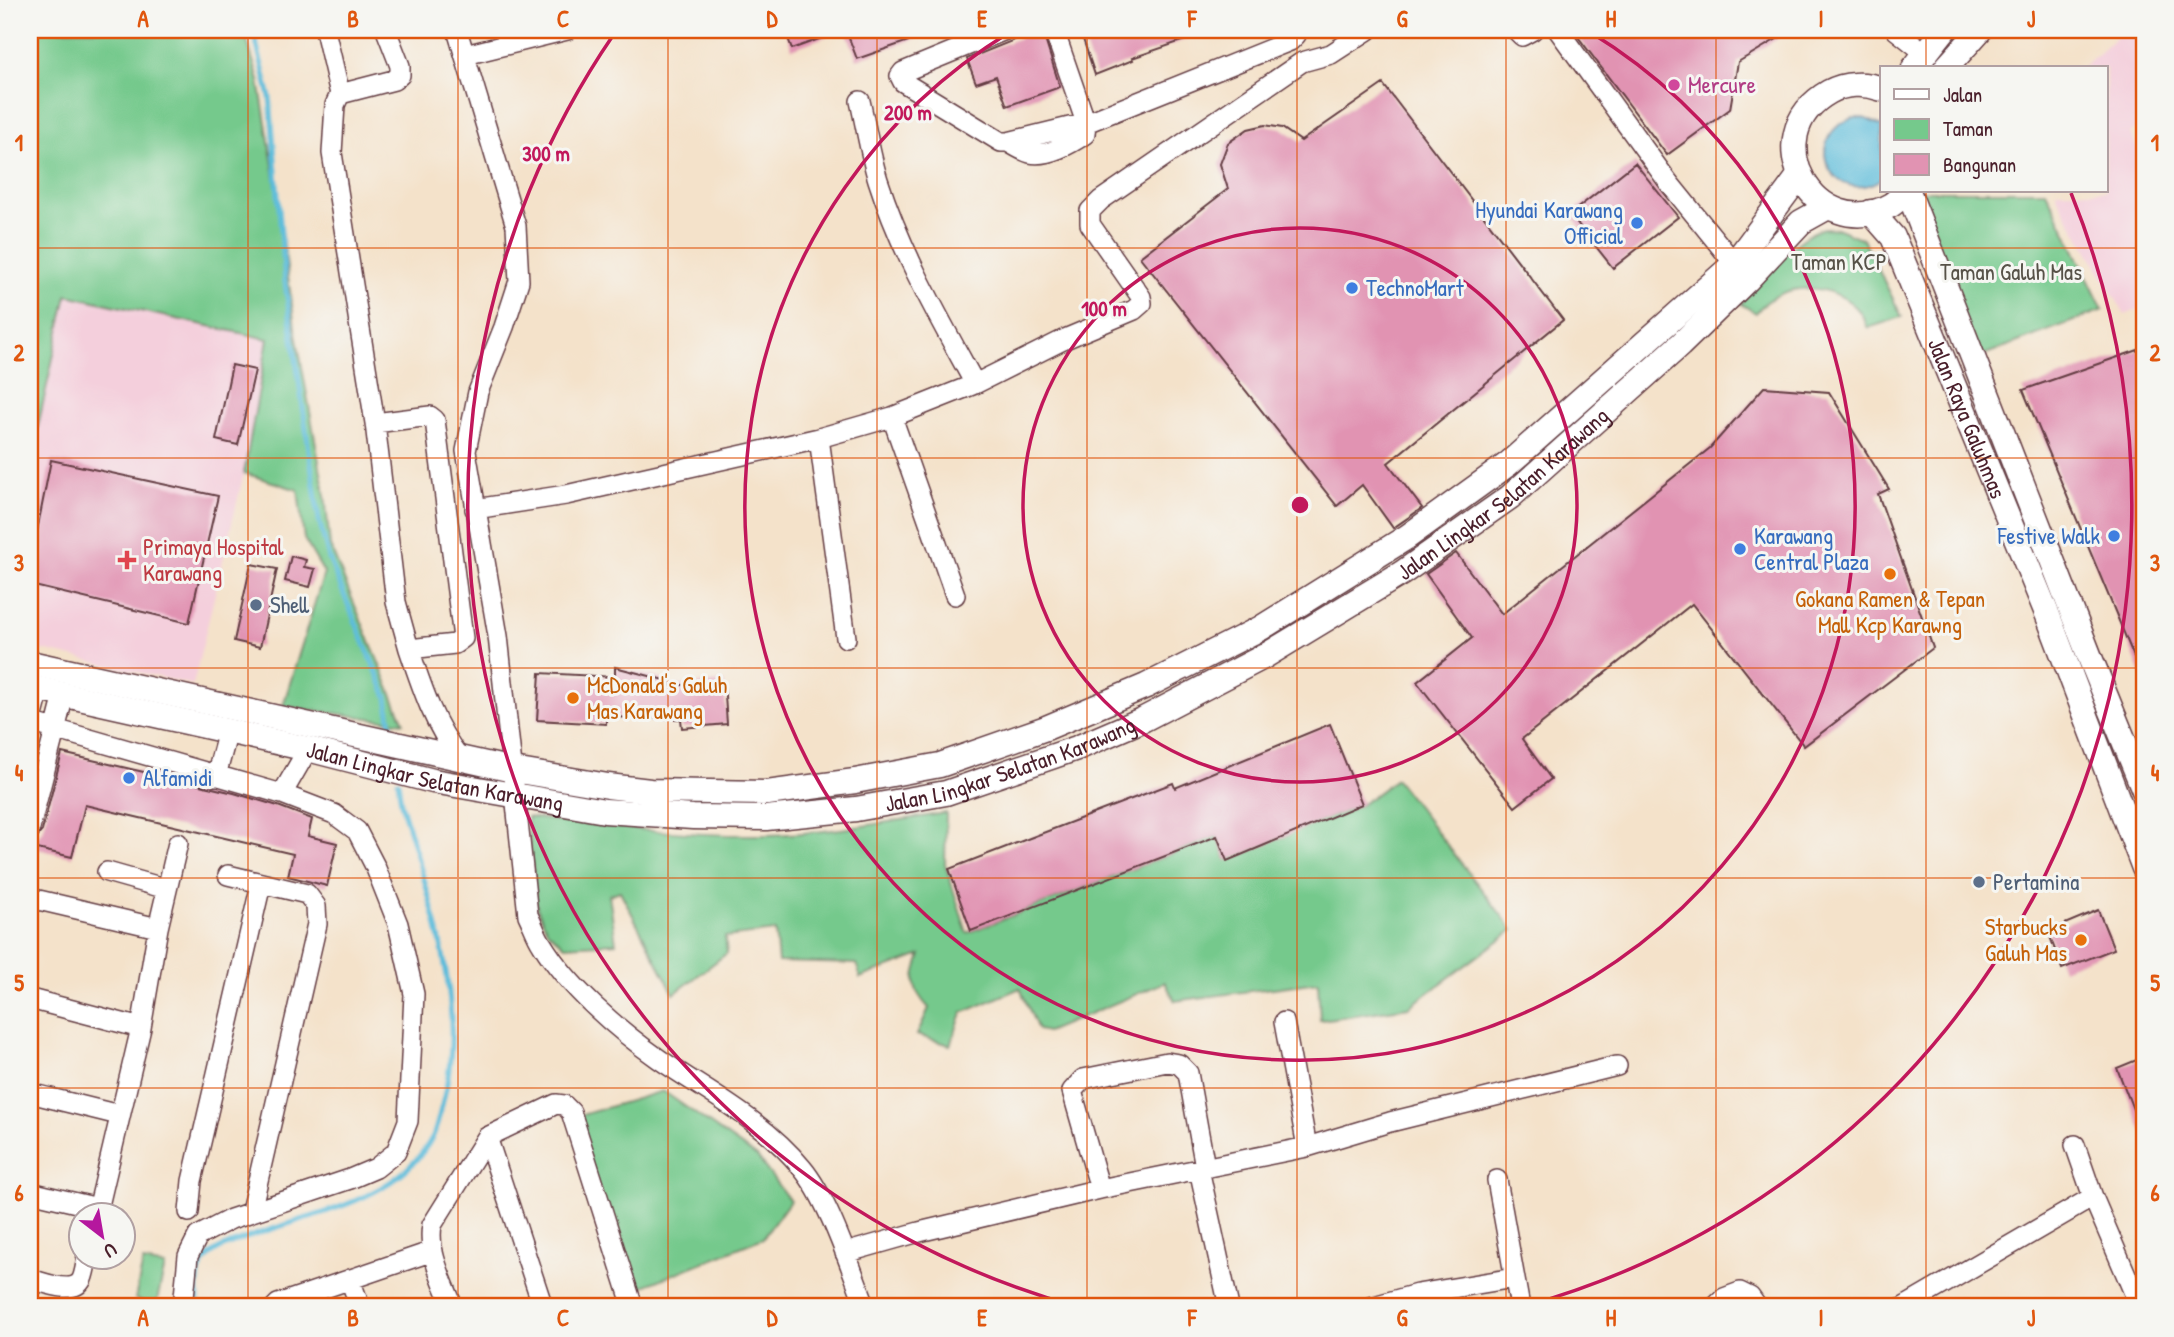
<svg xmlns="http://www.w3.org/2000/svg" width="2174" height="1337" font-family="'Patrick Hand',sans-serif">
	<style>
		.built { fill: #f4cfdc }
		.green { fill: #75c98c; stroke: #60745c; stroke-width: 2 }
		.water { fill: #5cbcda; stroke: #536e82; stroke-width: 2 }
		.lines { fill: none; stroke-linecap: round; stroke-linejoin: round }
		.stream { stroke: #5cbcda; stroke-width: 5 }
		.building { fill: #e193b2 }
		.minor-casing { stroke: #643c43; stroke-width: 22 }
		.major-casing { stroke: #643c43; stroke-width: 27 }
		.minor { stroke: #fff; stroke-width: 19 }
		.major { stroke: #fff; stroke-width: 24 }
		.grid { fill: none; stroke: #e0560e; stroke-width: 2; stroke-opacity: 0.55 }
		.ring { fill: none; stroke: #c2185b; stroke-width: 3.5 }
		.hotel-dot { fill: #d1479c; stroke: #f6f6f2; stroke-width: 2.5 }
		.shop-dot { fill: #3f7fe0; stroke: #f6f6f2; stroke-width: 2.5 }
		.health-dot { fill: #e0444e; stroke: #f6f6f2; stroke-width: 2.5 }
		.food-dot { fill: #e8710a; stroke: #f6f6f2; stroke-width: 2.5 }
		.service-dot { fill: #5c6f8a; stroke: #f6f6f2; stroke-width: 2.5 }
		.labels { text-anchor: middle; stroke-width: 6; stroke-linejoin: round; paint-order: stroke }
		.hotel-label { font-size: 23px; fill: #b23c85; stroke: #f6f6f2; text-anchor: start }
		.shop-label { font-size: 23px; fill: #366cbe; stroke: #f6f6f2; text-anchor: start }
		.park-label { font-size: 23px; fill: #575248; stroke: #f6f6f2 }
		.street-label { font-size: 23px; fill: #4a1f2b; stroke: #f6f6f2 }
		.health-label { font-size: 23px; fill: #be3a42; stroke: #f6f6f2; text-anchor: start }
		.food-label { font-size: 23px; fill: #c56008; stroke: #f6f6f2 }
		.service-label { font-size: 23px; fill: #4e5e75; stroke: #f6f6f2; text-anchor: start }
		.centre { fill: #c2185b; stroke: #f6f6f2; stroke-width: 3.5 }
		.ring-label { font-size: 21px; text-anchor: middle; font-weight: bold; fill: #c2185b; stroke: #f6f6f2; stroke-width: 6; stroke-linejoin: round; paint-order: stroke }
		.neatline { fill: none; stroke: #e0560e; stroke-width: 2.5 }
		.grid-label { font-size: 23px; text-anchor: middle; font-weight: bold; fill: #e0560e }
	</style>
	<rect width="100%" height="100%" fill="#f6f6f2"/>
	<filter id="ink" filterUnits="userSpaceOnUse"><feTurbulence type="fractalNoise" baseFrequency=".0143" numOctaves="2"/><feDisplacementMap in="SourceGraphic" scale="14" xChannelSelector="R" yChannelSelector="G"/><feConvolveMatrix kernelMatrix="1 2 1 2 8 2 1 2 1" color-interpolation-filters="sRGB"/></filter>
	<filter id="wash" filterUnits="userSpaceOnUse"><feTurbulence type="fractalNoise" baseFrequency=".00686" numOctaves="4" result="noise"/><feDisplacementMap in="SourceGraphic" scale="28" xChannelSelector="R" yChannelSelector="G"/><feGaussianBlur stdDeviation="1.57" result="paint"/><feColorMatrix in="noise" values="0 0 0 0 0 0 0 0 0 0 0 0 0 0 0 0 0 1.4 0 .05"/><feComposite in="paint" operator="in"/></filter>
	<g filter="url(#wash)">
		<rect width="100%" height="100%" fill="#f4e2ca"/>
		<path class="built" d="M2119,30h25v94l-14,9 14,28v146l-19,8 -66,-114 -3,-10h50v-123h-24l39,-35z
			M66,295l203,44 -25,134 -51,212 -163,-38v-185z"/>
		<path class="green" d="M30,30h214l15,51 15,91 21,156 30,167 5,51 74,177 -121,-17 41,-133 -20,-34 -6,-49 -54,-17 24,-134 -201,-44 -37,167z
			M1923,191h123l57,119 -130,49 -60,-154z
			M1825,228l14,1 24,10 39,78 -34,11c-3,-5 -5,-12 -8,-16 -25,-31 -80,-32 -104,1l-15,-9c20,-22 55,-70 84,-76z
			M1396,779l117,151 -104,77 -89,13 -2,-38 -143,19 -10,-19 -118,50 -9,-2 -18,-42 -58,25 -12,32 -33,-10 12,-27c-19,-20 -16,-28 -8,-53l-61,23 -3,-14 -79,-2 -3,-31 -50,6 2,16 -53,41 -54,-103 -11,4 7,48 -51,3 -18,-16 -10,-22 -10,-91c79,10 159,19 239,18 60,-1 120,-13 180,-22l-1,51 22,69 250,-97 10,24 135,-56z
			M663,1091l94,66 33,44 -27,37 -131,53 -57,-174z
			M143,1262l22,4 -9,39 -21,-6z"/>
		<path class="water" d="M1853,118h11l18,8v52c-45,33 -86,-39 -29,-60z"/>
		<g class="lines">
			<path class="stream" d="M253,30l17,67 15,186 34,237 10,39 58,138 5,39
				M198,1307c0,-14 -3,-34 7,-46 9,-13 27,-17 41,-23 65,-25 151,-35 187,-102 4,-9 6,-21 9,-31 28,-101 -13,-206 -41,-302l-3,-22"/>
		</g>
		<g id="blocks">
			<path class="building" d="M785,30h56v1l-49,18z
				M846,30h91v1l-80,28z
				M1039,30h3l18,57 -53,19 -11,-30 -20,7 -9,-24z
				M1080,30h127l1,2 -76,26 1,2 -38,15z
				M1573,30h219l-54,32 -8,47 -63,46z
				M1383,84l180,236 -175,143 34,45 -29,20 -31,-43 -25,21 -197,-249 88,-68 -8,-25 8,-21 20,-14 17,-4 17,3 19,13z
				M1635,163l43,54 -65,51 -43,-54z
				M2144,348v333l-121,-291z
				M232,365l23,5 -17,75 -22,-5z
				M1764,387l65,5 60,97 -11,5 55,154 -129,98 -112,-142 -170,135 29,40 -36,28 -98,-125 55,-44 -46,-64 30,-21 46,61 208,-166z
				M51,460l167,36 -29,127 -159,-38v-19z
				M291,556l15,4 -2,7 11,2 -5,18 -25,-6z
				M251,564l26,5 -17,78 -26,-6z
				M615,667l54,14v5l55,-4 3,42 -45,4 -1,-9 -75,-2v7l-69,-4 3,-47 75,4z
				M1330,724l32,80 -135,57 -10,-25 -246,95 -22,-62 224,-86 2,5z
				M62,753l172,40 44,13 34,13 -4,17 29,7 -10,43 -39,-10 5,-22 -208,-49 -13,52 -39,-9 2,-9 7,-8z
				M2098,910l16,39 -52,20 -14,-38z
				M2144,1057v77l-1,1 -26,-67z"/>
		</g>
	</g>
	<g filter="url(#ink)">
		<use href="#blocks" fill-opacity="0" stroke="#643c43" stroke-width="2"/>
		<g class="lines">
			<g class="minor-casing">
				<path id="minor" d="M325,30l15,64 -5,11 -3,48 43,270 21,179 13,47
					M457,30l59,196 3,55 -15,46 -26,65 -12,59 32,185 30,279c5,10 8,20 14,29 26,43 76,86 117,115 48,33 105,62 143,109 27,32 48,99 64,139
					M1005,30l-102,42 -3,4 3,6 98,60h7l78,-19 204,-82 6,-6v-5
					M1516,30l6,6 11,-6
					M1558,30l111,153 73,90
					M1896,30l29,23
					M465,55l102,-25
					M340,94l54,-14 6,-5v-9l-14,-36
					M860,101c6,26 10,53 18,79 23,72 61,138 97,204
					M1008,142c7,4 14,9 22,11 17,4 41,-9 55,-19l1,-11 -32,-93
					M892,417l63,178
					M375,423l55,-7 5,4 28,218 -8,6 -46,5c13,39 25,76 50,108
					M819,438l27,200
					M475,509l91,-14 253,-57 73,-21 83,-33 90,-45 69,-29 8,-7 -1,-6 -51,-73v-13l11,-11 201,-138 29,-8 37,-24
					M30,722l252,72 52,20 23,17 18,35 23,58 16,70 -6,127 -12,31 -20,16 -26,11 -119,40 -33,17 -10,20 -5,51
					M30,726l10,-37
					M216,776l12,-45
					M282,794l26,-45
					M30,828l34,-133
					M107,872l60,17
					M228,875l79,19 9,12 1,18 -66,287
					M30,898l128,30
					M30,999l111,29
					M1284,1022l23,125
					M30,1093l89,22
					M487,1137l56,170
					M2075,1145l18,52 47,110
					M1199,1169l30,138
					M1497,1180l23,127
					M1100,1189l-28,-98 11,-12 84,-17 12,2 9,9 17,94
					M30,1192l68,16
					M189,1212l3,-31 69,-297
					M97,1214l44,-186 17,-100 20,-85
					M845,1253l74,-21 181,-43 207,-42 83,-25 227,-56
					M30,1279c13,3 44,17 52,0 3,-7 4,-16 5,-23
					M350,1279l10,28
					M275,1307l3,-3 155,-53
					M453,1307c-9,-24 -26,-55 -21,-82l55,-88 69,-33 8,1 7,7 62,195
					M1370,1307l47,-13 97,-16
					M1715,1307l9,-9 16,-6 10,5 7,10
					M1904,1307l189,-110"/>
			</g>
			<g class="major-casing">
				<g id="major">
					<path d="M1914,68l30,-38"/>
					<path d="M1946,68l34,-38"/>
					<path d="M1882,89c-17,-6 -37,-6 -53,3 -77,44 -12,155 62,113 6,-4 11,-10 16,-14"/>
					<path d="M1908,191l183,469 53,130"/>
					<path id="s1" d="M1871,212l22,25 155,379 96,252"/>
					<path d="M30,663l483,107 95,16 42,5 117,2 88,-12 85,-16 106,-37 100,-42 115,-58 146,-91 101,-73 226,-200 65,-88"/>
					<path id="s2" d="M30,687l278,62 125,32 172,30 88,6 73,1 90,-9 90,-16 131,-45 67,-29 121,-63 137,-83 108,-76 170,-152 67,-65 54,-58 27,-15"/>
				</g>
			</g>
			<use href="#minor" class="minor"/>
			<use href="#major" class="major"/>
		</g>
	</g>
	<path class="grid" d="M248,30v1277M458,30v1277M668,30v1277M877,30v1277M1087,30v1277M1297,30v1277M1506,30v1277M1716,30v1277M1926,30v38M1926,191v1116M30,248h2114M30,458h2114M30,668h2114M30,878h2114M30,1088h2114"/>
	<g class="ring">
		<circle cx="1300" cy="505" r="277"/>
		<path d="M1590 32A555 555 0 1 1 1010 32"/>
		<path d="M1078 1307A832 832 0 0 1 614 34M2071 193A832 832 0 0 1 1522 1307"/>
	</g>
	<circle class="hotel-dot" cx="1674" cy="85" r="7"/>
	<g class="shop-dot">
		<circle cx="1637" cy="223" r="7"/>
		<circle cx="1352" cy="288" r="7"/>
		<circle cx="2114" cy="536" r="7"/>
		<circle cx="1740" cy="549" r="7"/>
		<circle cx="129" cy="778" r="7"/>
	</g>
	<path class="health-dot" d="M123.5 549.5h7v7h7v7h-7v7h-7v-7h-7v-7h7z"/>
	<g class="food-dot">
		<circle cx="1890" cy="574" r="7"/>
		<circle cx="573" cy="698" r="7"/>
		<circle cx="2081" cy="940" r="7"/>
	</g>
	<g class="service-dot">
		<circle cx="256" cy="605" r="7"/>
		<circle cx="1979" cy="882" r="7"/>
	</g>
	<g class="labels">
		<g class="hotel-label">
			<text x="1688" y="93">Mercure</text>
		</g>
		<g class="shop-label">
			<text x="1623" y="218" text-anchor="end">Hyundai Karawang<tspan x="1623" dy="26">Official</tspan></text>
			<text x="1366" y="296">TechnoMart</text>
			<text x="1754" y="544">Karawang<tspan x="1754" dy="26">Central Plaza</tspan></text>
			<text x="2100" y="544" text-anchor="end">Festive Walk</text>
			<text x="143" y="786">Alfamidi</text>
		</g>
		<g class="park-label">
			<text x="1839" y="270">Taman KCP</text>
			<text x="2011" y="280">Taman Galuh Mas</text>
		</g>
		<g class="street-label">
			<text dy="8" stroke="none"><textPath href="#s1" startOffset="229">Jalan Raya Galuhmas</textPath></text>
			<text dy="8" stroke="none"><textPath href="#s2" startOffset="1568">Jalan Lingkar Selatan Karawang</textPath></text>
			<text dy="8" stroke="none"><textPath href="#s2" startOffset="1001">Jalan Lingkar Selatan Karawang</textPath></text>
			<text dy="8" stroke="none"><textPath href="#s2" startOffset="415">Jalan Lingkar Selatan Karawang</textPath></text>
		</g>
		<g class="health-label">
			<text x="143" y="555">Primaya Hospital<tspan x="143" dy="26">Karawang</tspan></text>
		</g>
		<g class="food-label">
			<text x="1890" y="607">Gokana Ramen &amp; Tepan<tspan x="1890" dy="26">Mall Kcp Karawng</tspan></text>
			<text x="587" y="693" text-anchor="start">McDonald's Galuh<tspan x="587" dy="26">Mas Karawang</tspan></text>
			<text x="2067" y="935" text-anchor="end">Starbucks<tspan x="2067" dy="26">Galuh Mas</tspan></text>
		</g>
		<g class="service-label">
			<text x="270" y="613">Shell</text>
			<text x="1993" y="890">Pertamina</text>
		</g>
	</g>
	<circle cx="1300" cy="505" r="10" class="centre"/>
	<g class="ring-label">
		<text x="908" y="120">200 m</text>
		<text x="546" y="161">300 m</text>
		<text x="1104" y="316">100 m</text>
	</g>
	<rect width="2174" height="1337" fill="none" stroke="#f6f6f2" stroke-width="77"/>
	<rect x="1880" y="66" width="228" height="126" fill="#f6f6f2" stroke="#b1a0a2" stroke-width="2"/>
	<rect x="1894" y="89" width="35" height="10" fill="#ffffff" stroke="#b1a0a2" stroke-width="2"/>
	<text x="1943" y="102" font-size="21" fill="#4a1f2b">Jalan</text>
	<rect x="1894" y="119" width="35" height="21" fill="#75c98c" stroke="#b1a0a2" stroke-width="2"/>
	<text x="1943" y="136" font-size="21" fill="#4a1f2b">Taman</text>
	<rect x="1894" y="154" width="35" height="21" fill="#e193b2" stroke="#b1a0a2" stroke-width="2"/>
	<text x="1943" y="172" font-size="21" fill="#4a1f2b">Bangunan</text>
	<g transform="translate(102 1236) rotate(149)"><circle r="33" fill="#f6f6f2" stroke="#b1a0a2" stroke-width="2"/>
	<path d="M0-5L12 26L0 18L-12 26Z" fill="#b5179e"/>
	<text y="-10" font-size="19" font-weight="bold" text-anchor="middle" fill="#4a1f2b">U</text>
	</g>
	<rect x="38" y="38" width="2098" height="1260" class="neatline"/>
	<g class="grid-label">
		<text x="143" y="27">A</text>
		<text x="353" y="27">B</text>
		<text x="563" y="27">C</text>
		<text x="772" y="27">D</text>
		<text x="982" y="27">E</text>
		<text x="1192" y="27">F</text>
		<text x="1402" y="27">G</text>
		<text x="1611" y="27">H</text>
		<text x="1821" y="27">I</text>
		<text x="2031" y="27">J</text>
		<text x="19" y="151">1</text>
		<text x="2155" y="151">1</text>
		<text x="19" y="361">2</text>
		<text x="2155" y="361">2</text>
		<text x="19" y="571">3</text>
		<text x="2155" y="571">3</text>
		<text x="19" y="781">4</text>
		<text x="2155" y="781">4</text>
		<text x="19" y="991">5</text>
		<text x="2155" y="991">5</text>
		<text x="19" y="1201">6</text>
		<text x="2155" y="1201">6</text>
		<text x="143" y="1326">A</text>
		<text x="353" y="1326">B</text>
		<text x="563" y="1326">C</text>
		<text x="772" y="1326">D</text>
		<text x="982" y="1326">E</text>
		<text x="1192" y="1326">F</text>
		<text x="1402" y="1326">G</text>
		<text x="1611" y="1326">H</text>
		<text x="1821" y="1326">I</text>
		<text x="2031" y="1326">J</text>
	</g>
</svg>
